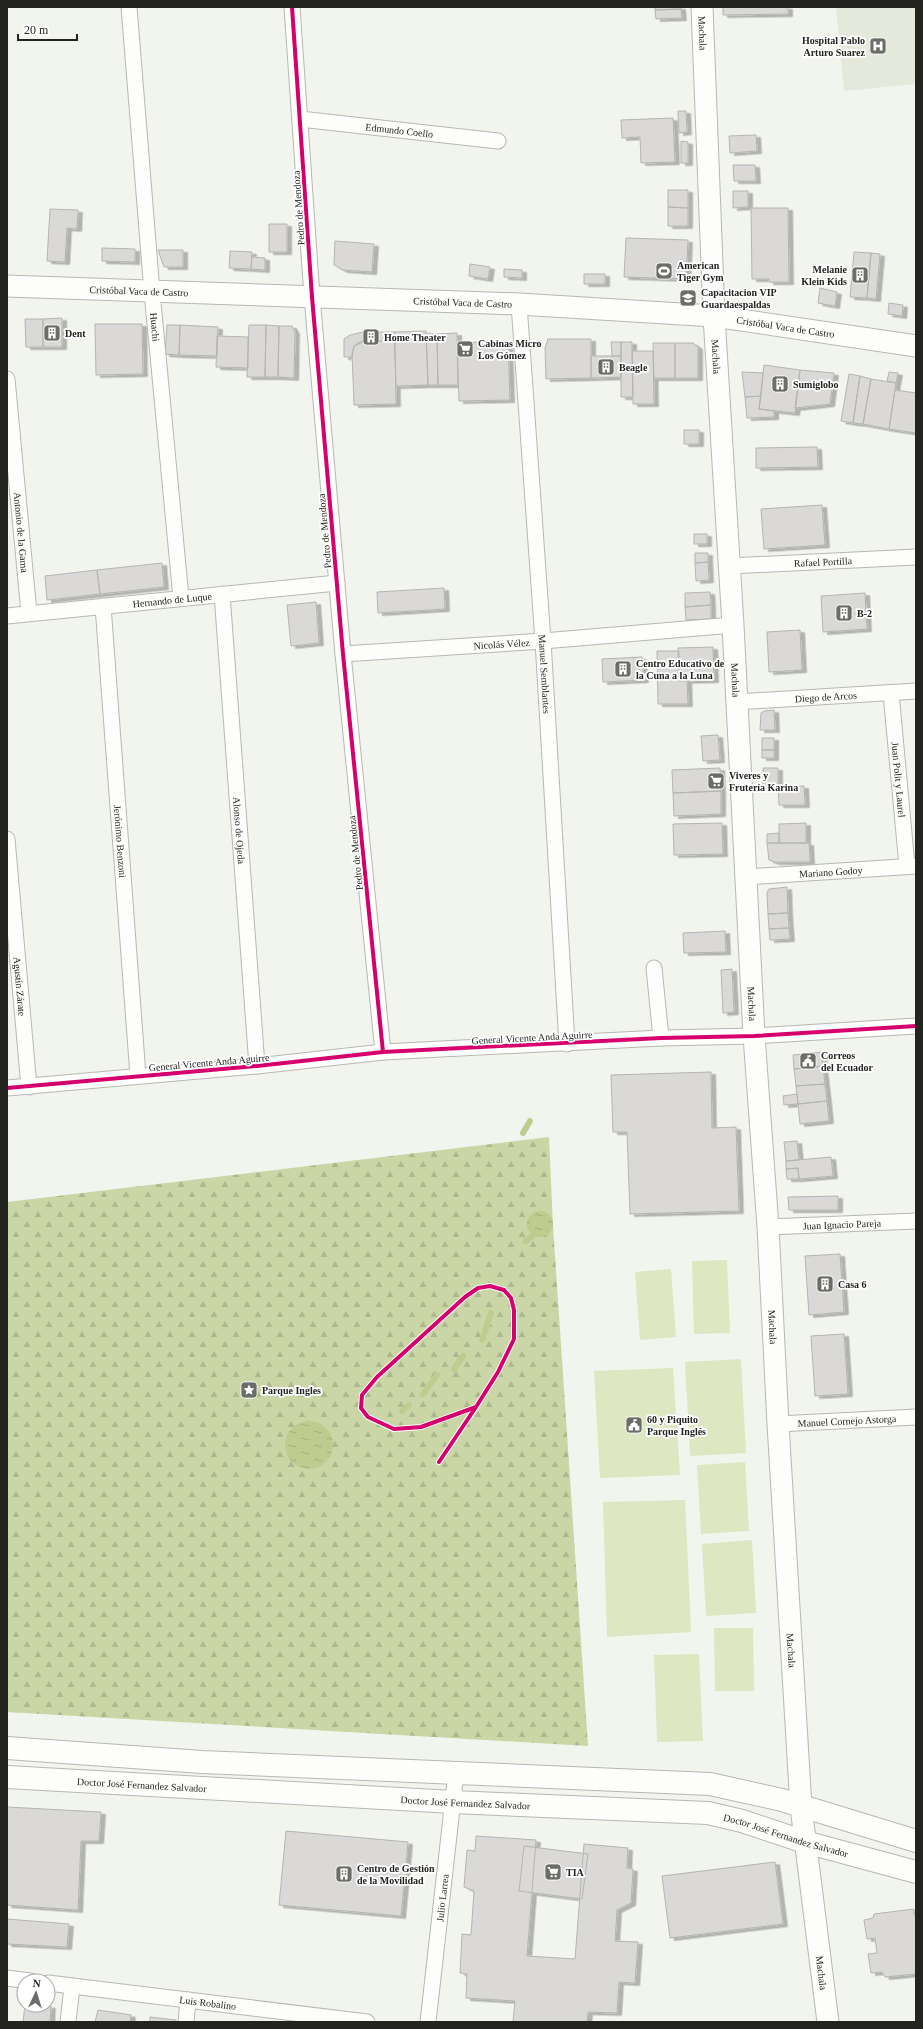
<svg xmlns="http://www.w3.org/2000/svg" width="923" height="2029" font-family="Georgia,serif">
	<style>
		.built { fill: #e4e9dc }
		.forest { fill: url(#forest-firs) }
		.pitch { fill: #dde7c1 }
		.water { fill: url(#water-ripples) }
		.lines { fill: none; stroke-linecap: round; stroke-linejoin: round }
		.stream { stroke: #becc90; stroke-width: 6 }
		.building { fill: #dad9d7; stroke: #b4b4b2; filter: url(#shadow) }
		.minor-casing { stroke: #b7b8b3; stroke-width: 17 }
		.secondary-casing { stroke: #b7b8b3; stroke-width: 23 }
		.primary-casing { stroke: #b7b8b3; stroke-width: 24 }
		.minor { stroke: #fdfdfc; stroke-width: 15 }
		.secondary { stroke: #fdfdfc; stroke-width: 21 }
		.primary { stroke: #fdfdfc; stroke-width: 22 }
		.cycleway-casing { stroke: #fff; stroke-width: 6 }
		.cycleway { stroke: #d6006c; stroke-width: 4 }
		.labels { text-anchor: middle; stroke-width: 3.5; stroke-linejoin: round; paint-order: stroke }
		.street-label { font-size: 10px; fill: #232420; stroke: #fff }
		.poi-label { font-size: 10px; font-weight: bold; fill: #232420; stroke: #fff; text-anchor: start }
	</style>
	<defs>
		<pattern id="forest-firs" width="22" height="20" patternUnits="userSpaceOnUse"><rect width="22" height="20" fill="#cad6a6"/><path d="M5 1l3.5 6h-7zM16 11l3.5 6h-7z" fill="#adb88f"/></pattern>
		<pattern id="water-ripples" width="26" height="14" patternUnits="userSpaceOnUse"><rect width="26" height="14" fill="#becc90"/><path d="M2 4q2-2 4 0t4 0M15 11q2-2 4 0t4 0" fill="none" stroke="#a3af7c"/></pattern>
		<filter id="shadow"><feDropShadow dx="4.5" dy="2.5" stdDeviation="0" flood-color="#0004"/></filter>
	</defs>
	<rect width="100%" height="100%" fill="#f2f4ee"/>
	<path class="built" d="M836,7h80v77l-72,7z"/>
	<path class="forest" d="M549,1137l4,89 35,520 -581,-34v-510z"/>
	<path class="pitch" d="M727,1260l3,73 -36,1 -2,-73z
		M671,1269l5,68 -36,3 -5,-68z
		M741,1359l5,94 -56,3 -5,-94z
		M673,1368l7,107 -80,3 -6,-107z
		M745,1462l4,69 -48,3 -4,-69z
		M685,1500l6,132 -84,5 -4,-135z
		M752,1540l4,73 -50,3 -4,-72z
		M714,1628h39l1,63h-39z
		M699,1654l4,87 -46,1 -3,-87z"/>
	<path class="water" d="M527 1224a13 13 0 1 1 26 0a13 13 0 1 1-26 0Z
		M285 1445a24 24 0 1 1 48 0a24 24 0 1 1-48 0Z"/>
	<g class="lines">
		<path class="stream" d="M523,1133l7,-12
			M526,1241l7,-6
			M482,1340l9,-27
			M454,1369l9,-13
			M423,1394l14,-19
			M402,1411l7,-6"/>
	</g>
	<path class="building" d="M655,7h26v2l-26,1z
		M723,7h65v7l-65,1z
		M681,9l1,9 -26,1 -1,-9z
		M678,111h8l1,21 -8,1z
		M673,118l2,44 -34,1 -1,-26 -18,1 -1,-18z
		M756,135l1,16 -27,2 -1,-17z
		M681,141l7,1v21h-7z
		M733,165h22l1,16h-22z
		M668,190h20v18l-20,-1z
		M733,191h15v16l-15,1z
		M668,207l20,1v18h-20z
		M751,208h37l1,74h-20v-3h-17z
		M50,209l28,1 -1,19 -10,-1 -2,34 -18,-1z
		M269,224h18v28h-18z
		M626,238l62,2 -2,39 -62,-2z
		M335,241l39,3 -2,28 -29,-2 -9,-5z
		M102,248l33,1v13l-33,-1z
		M158,250h25v17h-19z
		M230,251l22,1 -1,17 -22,-1z
		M854,252l17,1 -4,45 -17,-1z
		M871,253l9,1 -4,45 -9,-1z
		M252,257l13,1v12l-14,-1z
		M470,264l20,3 -2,12 -19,-3z
		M504,269l18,1v8l-18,-1z
		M584,274h21v10h-21z
		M820,288l17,4 -2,14 -17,-3z
		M889,303l14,2 -1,11 -14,-2z
		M62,318v29h-19v-28z
		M25,319h18v28h-17z
		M95,324h47l1,50 -47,1z
		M167,325h13l-1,30 -14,-1z
		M180,325l38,2 -1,29 -38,-1z
		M249,325h17l-1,52h-18z
		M266,325l13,1 -1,51h-13z
		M279,326h13l3,6 -1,46 -16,-1z
		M426,331l2,54 -32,1 -2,-54z
		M363,332h15l1,9 -16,1z
		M363,332v10l-9,4 -2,11h-8v-18l6,-4z
		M378,332h16l1,9h-16z
		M457,333l1,52h-20l-1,-51z
		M426,334h11l1,51h-10z
		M217,336l31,1v31l-32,-1z
		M548,339h43v39l-45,1 -1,-31z
		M395,341l1,63 -42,1 -2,-51 2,-8 6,-4z
		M508,341l2,59 -51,1 -2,-58z
		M611,342h10v14h-9z
		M621,342h11l1,55h-12z
		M653,343h22v35h-21z
		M675,343h18l5,4v31h-23z
		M632,351h21l1,53h-21z
		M591,356h30v21l-30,1z
		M764,365l36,5 -5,43 -36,-4z
		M800,370l34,3 -4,31 -35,4z
		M742,372l21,1 -2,23 -16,1z
		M889,372l9,1 -2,10 -9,-2z
		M849,374l11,2 -7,47 -12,-2z
		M860,376l11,3 -8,45 -10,-1z
		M871,379l25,4 -7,46 -26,-5z
		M895,390l21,3v40l-27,-4z
		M761,396l-2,13 15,2v6l-27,1 -2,-21z
		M684,430h15v14h-15z
		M817,447l1,20 -62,1v-20z
		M822,505l3,40 -61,4 -3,-40z
		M694,534h13v10h-13z
		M695,553h13v9l-13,1z
		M708,562l1,18 -13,1 -1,-18z
		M162,563l2,24 -64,7 -3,-24z
		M97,570l3,24 -53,6 -2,-24z
		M444,588l1,21 -67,4 -1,-21z
		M710,592l1,13 -26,2v-14z
		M865,593l2,36 -44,3 -2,-36z
		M316,602l3,41 -28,3 -4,-41z
		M711,605v14l-25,1 -1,-13z
		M800,630l2,40 -33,2 -2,-40z
		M713,647l1,33 -35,1 -1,-33z
		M657,651h22v30l8,-1 1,24h-30z
		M642,657l2,23 -41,2 -1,-23z
		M774,710l1,20h-15l1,-17 3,-2z
		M718,735l2,25 -17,1 -2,-25z
		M762,738h12v12h-12z
		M762,750h12v8h-12z
		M720,768l1,23 -48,2 -1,-23z
		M763,768h15v18h-15z
		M778,786h26l1,19h-26z
		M721,791v23l-47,2 -1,-23z
		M722,823l1,31 -49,1 -1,-31z
		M806,823v20h-27v-19z
		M779,833v10h-12v-9z
		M767,843h42l1,19h-35l-6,-2z
		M787,887l1,26 -20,1 -1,-21 2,-4z
		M788,913l1,15 -20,1 -1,-15z
		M789,928l1,11 -20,1 -1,-11z
		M725,931l1,21 -42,1 -1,-20z
		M732,969l2,43 -11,1 -2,-43z
		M822,1052l1,14 -29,3 -1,-14z
		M823,1066l2,18 -29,2 -2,-17z
		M711,1072l1,56 24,-1 3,84 -109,3 -3,-82h-14l-2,-57z
		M825,1084l2,17 -29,3 -2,-18z
		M797,1094l1,10 -14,1 -1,-9z
		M827,1101l2,20 -29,3 -2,-20z
		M797,1141l2,19 -13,1 -2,-19z
		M831,1157l2,19 -34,3 -1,-11 -12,1v-8z
		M798,1168l1,11h-12l-1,-10z
		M838,1196v14h-49l-1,-13z
		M840,1254l4,58 -35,3 -4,-59z
		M844,1334l4,60 -33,2 -4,-60z
		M7,1807l94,5 -2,29h-18l-3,69 -71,-5z
		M286,1831l122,11 -7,74 -122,-11z
		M476,1836l60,4 -9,116 48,3 9,-115 44,4 -1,20 6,1 -2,34 -14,7 -2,31 23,1 -3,41 -16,-1 -2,31 -29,-1 -1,10h-74l2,-21 -49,-3 1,-24 -7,-1 2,-39 9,1 3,-44 -10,-4 3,-37 8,1z
		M524,1846l64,8 -6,45 -63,-8z
		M775,1862l8,62 -113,14 -8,-62z
		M914,1909v6l2,-1v60l-31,3 -3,-5 -11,1 -3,-19 9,-1 -2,-15 -8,1 -3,-19 9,-2 1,-4z
		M7,1919l62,5 -2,23 -60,-3z
		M25,2005l26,1 -1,16h-27z
		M98,2010l33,5 -1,7h-35z
		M150,2017l26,3v2h-26z"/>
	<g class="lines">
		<g class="minor-casing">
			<g id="minor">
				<path id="s1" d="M129,7l23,285 29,306"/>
				<path d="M292,7l20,290 31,357 40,398"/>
				<path id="s2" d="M300,119l198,22"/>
				<path id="s3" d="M519,304l24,337 24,403"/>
				<path id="s4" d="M7,379l22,234"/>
				<path id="s5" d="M729,566l187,-9"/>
				<path id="s6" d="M222,594l35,472"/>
				<path id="s7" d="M103,606l35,470"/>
				<path id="s8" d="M7,616l330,-33"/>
				<path id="s9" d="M343,654l200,-13 190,-16"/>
				<path id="s10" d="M891,693l16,173"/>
				<path id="s11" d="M736,702l180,-11"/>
				<path id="s12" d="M7,839l22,248"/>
				<path id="s13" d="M746,877l170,-11"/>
				<path d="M654,968l7,70"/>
				<path d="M7,1088l250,-22 126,-14 278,-14 93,-2 162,-10"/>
				<path id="s14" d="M768,1227l148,-6"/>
				<path id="s15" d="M778,1424l138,-7"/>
				<path d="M7,1978l23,3"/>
				<path id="s16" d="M48,1983l319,39"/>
				<path d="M68,2022l4,-35"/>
				<path d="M186,2022l2,-22"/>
				<path id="s17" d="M428,2022l28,-249"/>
			</g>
		</g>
		<g class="secondary-casing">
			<g id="secondary">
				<path id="s18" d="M702,7l12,309 19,309 21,411 14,191 10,197 23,383 27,215"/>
				<path id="s19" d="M7,286l512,18 195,12 202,30"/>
			</g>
		</g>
		<g class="primary-casing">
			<g id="primary">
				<path d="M7,1748l195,14 508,22 72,16 134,41"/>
				<path id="s20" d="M7,1777l446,25 255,11 34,8 63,21 111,30"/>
			</g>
		</g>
		<use href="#minor" class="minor"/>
		<use href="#secondary" class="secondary"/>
		<use href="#primary" class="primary"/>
		<g class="cycleway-casing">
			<path id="cycleway" d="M292,7l20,290 31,357 40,398
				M7,1088l250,-22 126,-14 278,-14 93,-2 162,-10
				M490,1286l14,4 7,8 3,12v29l-16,33 -22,35 -55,20 -27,2 -26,-12 -7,-9 1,-13 15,-18 88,-80 13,-9z
				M439,1462l37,-55"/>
		</g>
		<use href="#cycleway" class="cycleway"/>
	</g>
	<defs>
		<g id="hospital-square" transform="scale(0.9)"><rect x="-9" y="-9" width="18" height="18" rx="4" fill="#6b6d68" stroke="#fff"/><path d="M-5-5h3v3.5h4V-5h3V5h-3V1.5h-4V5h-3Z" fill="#fff"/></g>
		<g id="stadium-square" transform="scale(0.9)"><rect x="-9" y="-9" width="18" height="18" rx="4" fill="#6b6d68" stroke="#fff"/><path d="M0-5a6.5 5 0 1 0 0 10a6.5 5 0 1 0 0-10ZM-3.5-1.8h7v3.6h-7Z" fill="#fff"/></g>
		<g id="building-square" transform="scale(0.9)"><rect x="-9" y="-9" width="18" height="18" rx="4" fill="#6b6d68" stroke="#fff"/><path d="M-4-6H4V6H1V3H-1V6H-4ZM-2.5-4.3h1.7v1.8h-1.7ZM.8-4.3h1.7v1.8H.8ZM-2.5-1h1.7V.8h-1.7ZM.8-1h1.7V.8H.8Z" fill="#fff"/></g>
		<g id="school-square" transform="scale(0.9)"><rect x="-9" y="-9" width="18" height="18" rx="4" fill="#6b6d68" stroke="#fff"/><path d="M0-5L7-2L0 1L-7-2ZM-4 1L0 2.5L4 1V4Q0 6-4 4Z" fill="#fff"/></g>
		<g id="supermarket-square" transform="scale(0.9)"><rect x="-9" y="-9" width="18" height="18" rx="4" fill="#6b6d68" stroke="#fff"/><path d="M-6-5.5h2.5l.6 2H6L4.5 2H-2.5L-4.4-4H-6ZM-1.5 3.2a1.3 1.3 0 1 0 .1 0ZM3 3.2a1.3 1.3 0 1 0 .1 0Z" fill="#fff"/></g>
		<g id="civic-square" transform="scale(0.9)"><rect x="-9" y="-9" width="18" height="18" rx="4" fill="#6b6d68" stroke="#fff"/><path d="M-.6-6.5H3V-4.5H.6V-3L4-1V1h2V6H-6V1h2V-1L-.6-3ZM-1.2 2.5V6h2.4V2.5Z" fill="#fff"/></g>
		<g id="sight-square" transform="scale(0.9)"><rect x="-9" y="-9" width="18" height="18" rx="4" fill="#6b6d68" stroke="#fff"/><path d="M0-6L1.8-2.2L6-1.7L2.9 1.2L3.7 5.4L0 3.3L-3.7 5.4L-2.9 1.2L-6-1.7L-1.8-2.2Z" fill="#fff"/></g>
	</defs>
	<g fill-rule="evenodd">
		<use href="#hospital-square" x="878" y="46"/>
		<use href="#stadium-square" x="664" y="271"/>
		<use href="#building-square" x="860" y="275"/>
		<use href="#school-square" x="688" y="298"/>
		<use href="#building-square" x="52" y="333"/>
		<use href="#building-square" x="371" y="337"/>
		<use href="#supermarket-square" x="465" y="349"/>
		<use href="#building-square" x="606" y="367"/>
		<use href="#building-square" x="780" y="384"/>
		<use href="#building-square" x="844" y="613"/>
		<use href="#building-square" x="623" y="669"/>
		<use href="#supermarket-square" x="716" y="781"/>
		<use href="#civic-square" x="808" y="1061"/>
		<use href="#building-square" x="825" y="1284"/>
		<use href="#sight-square" x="249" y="1390"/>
		<use href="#civic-square" x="634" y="1425"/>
		<use href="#supermarket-square" x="553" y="1872"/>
		<use href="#building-square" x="344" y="1874"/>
	</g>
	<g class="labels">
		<g class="street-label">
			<text dy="4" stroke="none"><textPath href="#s18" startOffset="26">Machala</textPath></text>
			<text dy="4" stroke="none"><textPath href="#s2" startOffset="100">Edmundo Coello</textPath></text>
			<text transform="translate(298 208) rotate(-94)" y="4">Pedro de Mendoza</text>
			<text dy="4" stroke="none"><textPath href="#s19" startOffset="132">Cristóbal Vaca de Castro</textPath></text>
			<text dy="4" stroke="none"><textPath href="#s19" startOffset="456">Cristóbal Vaca de Castro</textPath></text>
			<text dy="4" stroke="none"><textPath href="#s19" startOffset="780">Cristóbal Vaca de Castro</textPath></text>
			<text dy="4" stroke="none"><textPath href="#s1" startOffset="321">Huachi</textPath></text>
			<text dy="4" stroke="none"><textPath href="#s18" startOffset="350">Machala</textPath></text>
			<text transform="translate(324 531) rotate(-95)" y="4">Pedro de Mendoza</text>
			<text dy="4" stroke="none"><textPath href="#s4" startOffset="154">Antonio de la Gama</textPath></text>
			<text dy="4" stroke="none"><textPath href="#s5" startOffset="94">Rafael Portilla</textPath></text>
			<text dy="4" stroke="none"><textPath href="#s8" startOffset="166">Hernando de Luque</textPath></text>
			<text dy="4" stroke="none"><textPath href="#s9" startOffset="159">Nicolás Vélez</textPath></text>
			<text dy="4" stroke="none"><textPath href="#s3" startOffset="371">Manuel Semblantes</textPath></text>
			<text dy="4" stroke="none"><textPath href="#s18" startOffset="674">Machala</textPath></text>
			<text dy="4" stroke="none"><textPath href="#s11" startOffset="90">Diego de Arcos</textPath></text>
			<text dy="4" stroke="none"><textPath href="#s10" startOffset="87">Juan Polit y Laurel</textPath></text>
			<text dy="4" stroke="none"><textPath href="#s6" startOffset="237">Alonso de Ojeda</textPath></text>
			<text dy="4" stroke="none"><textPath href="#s7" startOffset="236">Jerónimo Benzoni</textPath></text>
			<text transform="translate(355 853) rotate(-96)" y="4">Pedro de Mendoza</text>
			<text dy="4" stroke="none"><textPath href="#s13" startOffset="85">Mariano Godoy</textPath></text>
			<text dy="4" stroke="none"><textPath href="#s12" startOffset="148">Agustín Zárate</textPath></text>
			<text dy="4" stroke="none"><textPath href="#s18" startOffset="998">Machala</textPath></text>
			<text transform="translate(532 1037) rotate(-3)" y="4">General Vicente Anda Aguirre</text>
			<text transform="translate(209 1062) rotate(-5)" y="4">General Vicente Anda Aguirre</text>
			<text dy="4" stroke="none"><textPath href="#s14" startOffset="74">Juan Ignacio Pareja</textPath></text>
			<text dy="4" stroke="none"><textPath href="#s18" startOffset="1322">Machala</textPath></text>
			<text dy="4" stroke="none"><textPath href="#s15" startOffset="69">Manuel Cornejo Astorga</textPath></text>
			<text dy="4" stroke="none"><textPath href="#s18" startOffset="1646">Machala</textPath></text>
			<text dy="4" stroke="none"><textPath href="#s20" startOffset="135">Doctor José Fernandez Salvador</textPath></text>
			<text dy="4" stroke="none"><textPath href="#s20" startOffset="459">Doctor José Fernandez Salvador</textPath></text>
			<text dy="4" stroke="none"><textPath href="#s20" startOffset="783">Doctor José Fernandez Salvador</textPath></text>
			<text dy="4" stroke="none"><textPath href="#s17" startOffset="125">Julio Larrea</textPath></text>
			<text dy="4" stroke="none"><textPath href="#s18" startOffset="1970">Machala</textPath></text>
			<text dy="4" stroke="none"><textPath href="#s16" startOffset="161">Luis Robalino</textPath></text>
		</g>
		<g class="poi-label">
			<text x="865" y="44" text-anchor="end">Hospital Pablo<tspan x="865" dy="12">Arturo Suarez</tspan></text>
			<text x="677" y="269">American<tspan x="677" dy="12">Tiger Gym</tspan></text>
			<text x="847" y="273" text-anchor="end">Melanie<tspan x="847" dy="12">Klein Kids</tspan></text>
			<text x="701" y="296">Capacitacion VIP<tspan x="701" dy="12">Guardaespaldas</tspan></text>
			<text x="65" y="337">Dent</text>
			<text x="384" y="341">Home Theater</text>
			<text x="478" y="347">Cabinas Micro<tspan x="478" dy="12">Los Gómez</tspan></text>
			<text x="619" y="371">Beagle</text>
			<text x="793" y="388">Sumiglobo</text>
			<text x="857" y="617">B-2</text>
			<text x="636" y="667">Centro Educativo de<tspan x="636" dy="12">la Cuna a la Luna</tspan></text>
			<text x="729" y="779">Viveres y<tspan x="729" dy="12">Frutería Karina</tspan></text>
			<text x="821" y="1059">Correos<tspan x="821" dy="12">del Ecuador</tspan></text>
			<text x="838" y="1288">Casa 6</text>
			<text x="262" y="1394">Parque Ingles</text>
			<text x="647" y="1423">60 y Piquito<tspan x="647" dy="12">Parque Inglés</tspan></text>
			<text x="357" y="1872">Centro de Gestión<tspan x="357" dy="12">de la Movilidad</tspan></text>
			<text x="566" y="1876">TIA</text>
		</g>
	</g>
	<rect width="923" height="2029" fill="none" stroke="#232420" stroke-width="16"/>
	<g transform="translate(36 1993) rotate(4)"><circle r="19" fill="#ffffff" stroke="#a7a7a6"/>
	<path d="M0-3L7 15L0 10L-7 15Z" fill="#6b6d68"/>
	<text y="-6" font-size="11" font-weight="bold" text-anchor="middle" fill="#232420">N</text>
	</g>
	<path d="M18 34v6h59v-6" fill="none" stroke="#232420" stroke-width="2"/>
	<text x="24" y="34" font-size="12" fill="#232420" stroke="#ffffff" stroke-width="3" paint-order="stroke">20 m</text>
</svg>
